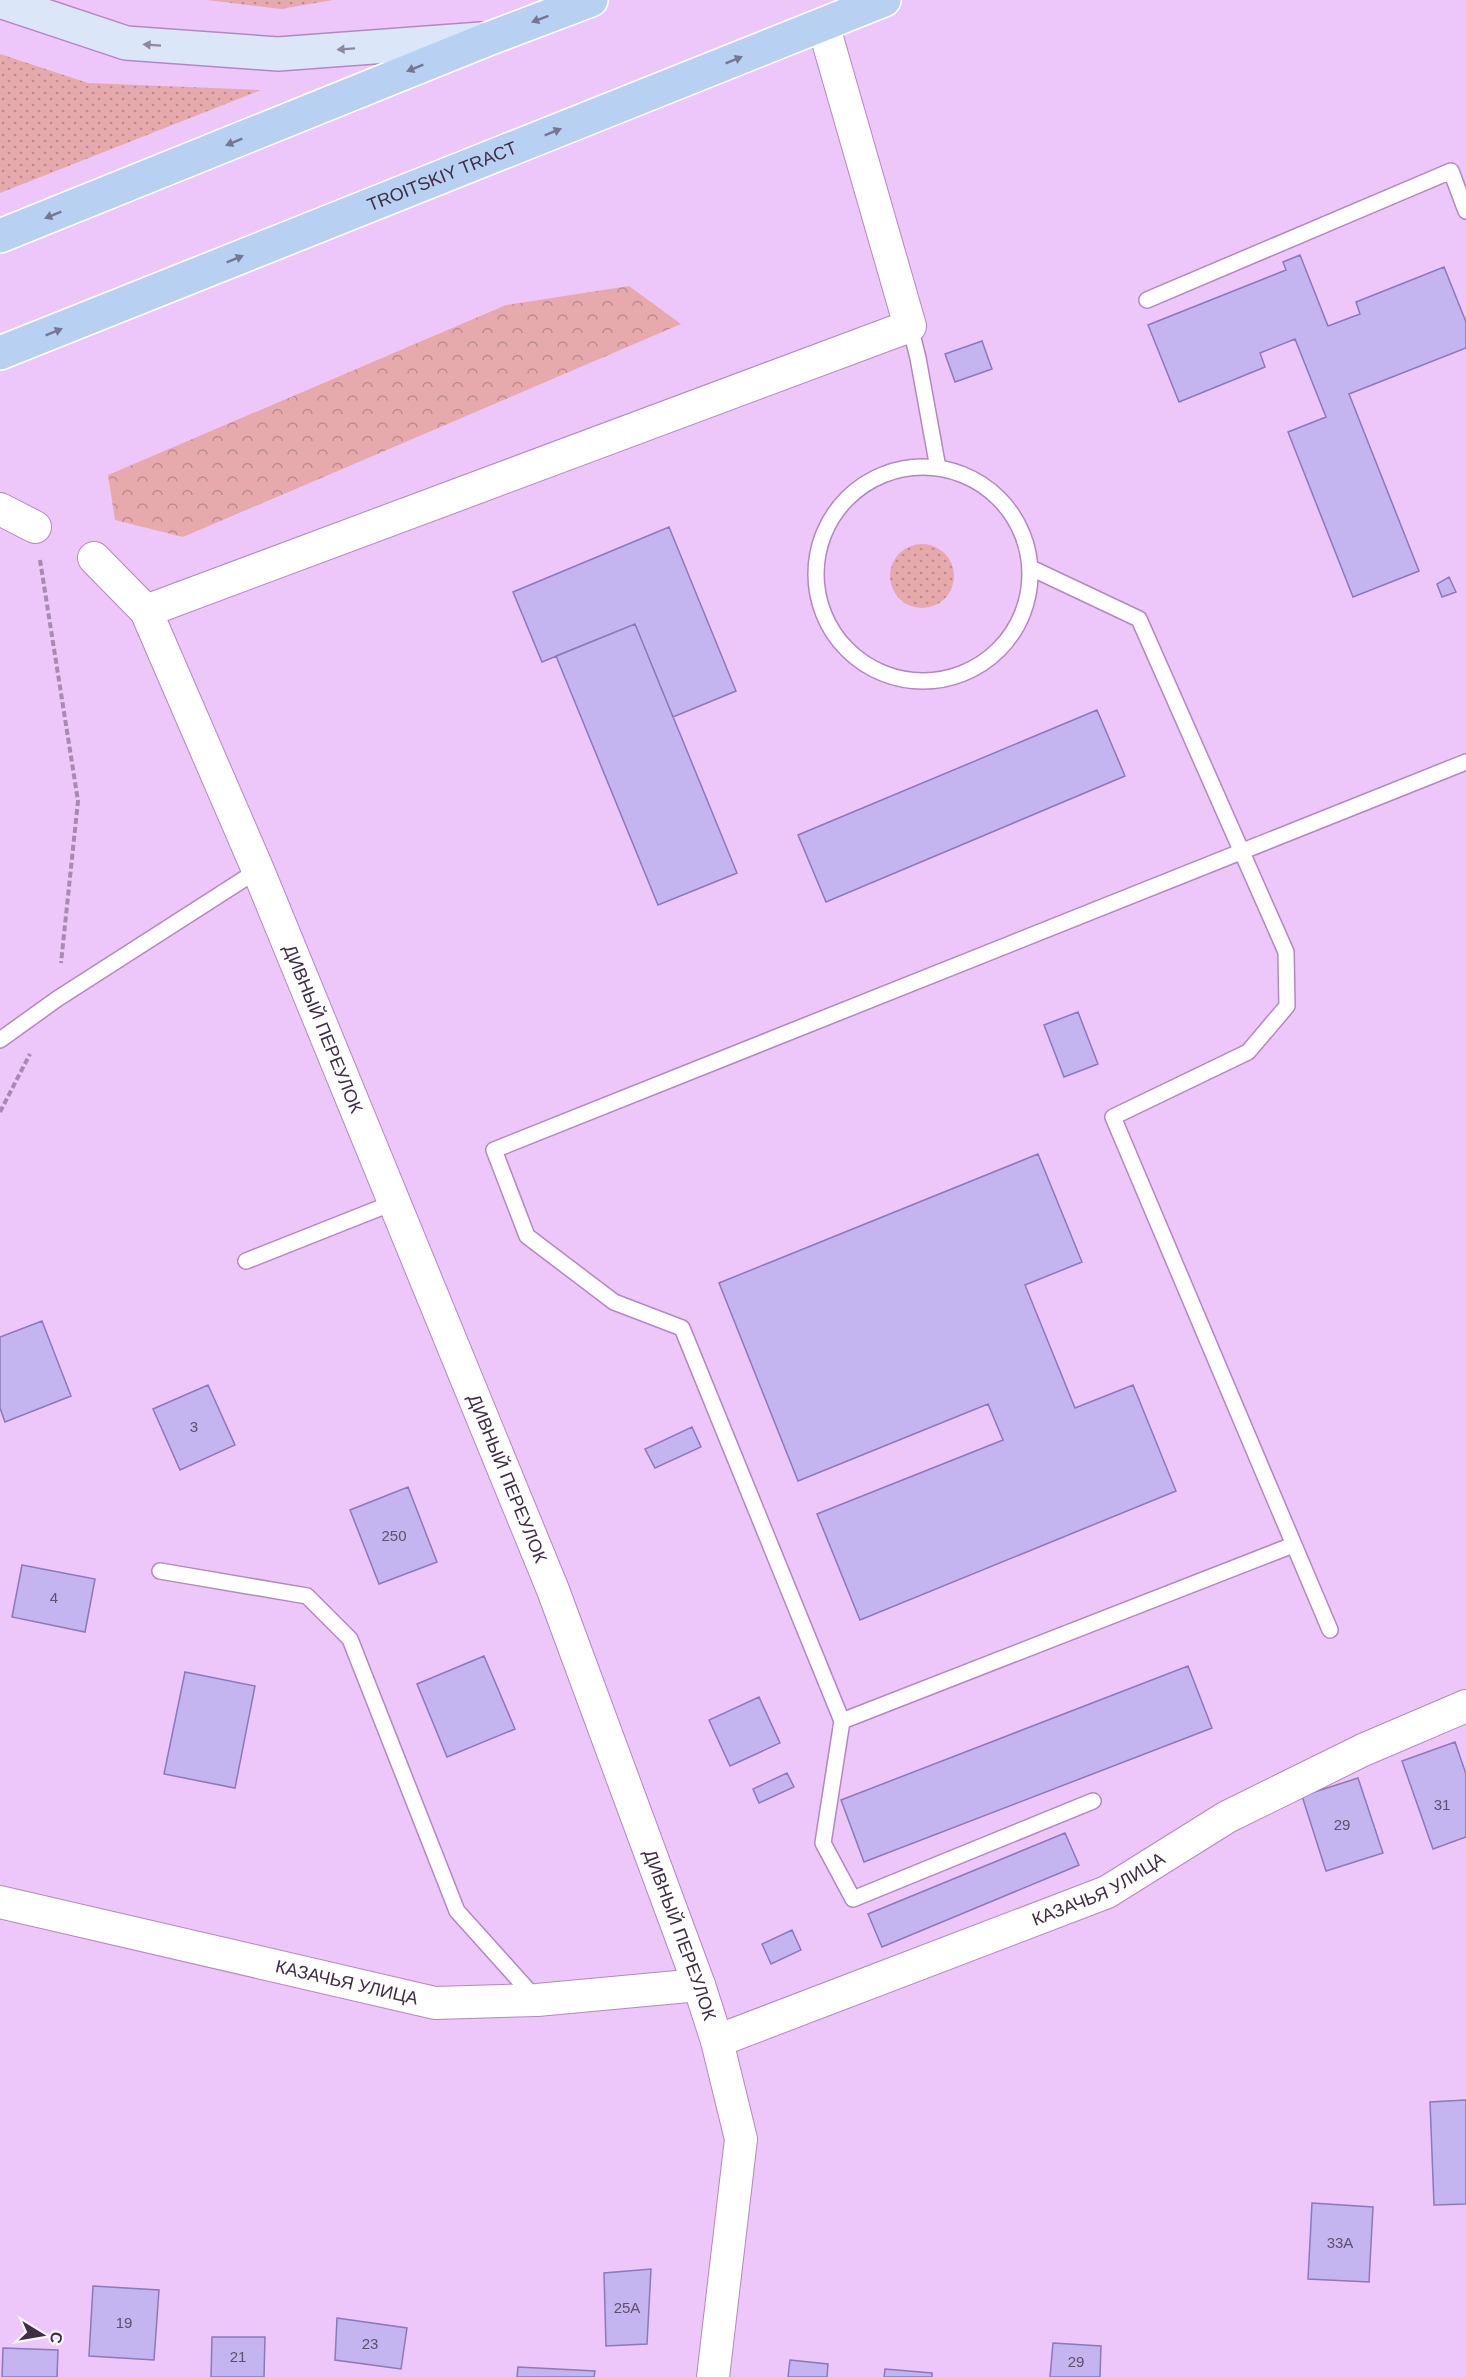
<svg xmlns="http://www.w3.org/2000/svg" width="1466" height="2377" font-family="Arial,sans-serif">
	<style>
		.grass { fill: url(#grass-dots) }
		.forest { fill: url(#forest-crowns) }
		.building { fill: #c4b4f0; stroke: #8c78ba; stroke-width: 1.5 }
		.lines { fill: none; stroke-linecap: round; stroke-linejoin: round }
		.service-casing { stroke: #b487c4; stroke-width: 18 }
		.minor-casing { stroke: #b487c4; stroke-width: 34 }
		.secondary-casing { stroke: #b487c4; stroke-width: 36 }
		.primary-casing { stroke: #fff; stroke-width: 36 }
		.path { stroke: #a789b1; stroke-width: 4; stroke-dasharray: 6 3; stroke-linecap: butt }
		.service { stroke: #fff; stroke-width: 15 }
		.minor { stroke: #fff; stroke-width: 32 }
		.secondary { stroke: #dbe7f8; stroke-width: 33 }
		.primary { stroke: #b8d0f2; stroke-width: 33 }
		.oneway { fill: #757693 }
		.oneway2 { fill: #8d8a9f }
		.labels { text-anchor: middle; stroke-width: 4.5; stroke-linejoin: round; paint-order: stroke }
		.number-label { font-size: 15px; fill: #604f70 }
		.street-label { font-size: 18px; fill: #3f2d46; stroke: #fbf6fc }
	</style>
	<defs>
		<pattern id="grass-dots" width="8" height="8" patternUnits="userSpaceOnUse" patternTransform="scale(1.5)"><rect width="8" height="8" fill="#e6aaac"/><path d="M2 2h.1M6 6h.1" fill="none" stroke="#bc8b8e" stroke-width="1.8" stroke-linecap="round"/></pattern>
		<pattern id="forest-crowns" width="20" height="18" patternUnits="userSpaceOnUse" patternTransform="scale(1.5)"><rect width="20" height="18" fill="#e6aaac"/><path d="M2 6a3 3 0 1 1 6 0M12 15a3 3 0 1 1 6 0" fill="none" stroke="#bc8b8e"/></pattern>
	</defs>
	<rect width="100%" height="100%" fill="#edc7fa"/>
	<path class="grass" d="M207,0h126l-52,9z
		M0,54l88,29 173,7 -261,103z
		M890 576a32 32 0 1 1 64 0a32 32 0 1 1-64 0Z"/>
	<path class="forest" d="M629,286l52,38 -498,213 -68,-17 -7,-45 398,-170z"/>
	<path class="building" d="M1300,255l28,71 32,-12 -4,-12 88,-35 22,55v26l-117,46 70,177 -66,26 -65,-165 38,-15 -31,-78 -35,14 5,14 -86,35 -31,-77 138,-55 -3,-8z
		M982,341l10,28 -37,13 -10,-28z
		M669,527l67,164 -63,26 -38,-93 -93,38 -29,-70z
		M1449,577l7,15 -14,5 -5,-13z
		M635,624l102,249 -79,32 -102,-249z
		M1097,710l28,66 -299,126 -28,-67z
		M1078,1012l20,52 -34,13 -20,-52z
		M1038,1154l44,108 -57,23 50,123 58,-23 43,106 -316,129 -43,-106 186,-74 -15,-36 -190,77 -79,-198z
		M42,1321l29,75 -66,26 -5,-14v-71z
		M208,1385l27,60 -55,25 -27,-61z
		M692,1427l9,20 -46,21 -10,-19z
		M408,1487l29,75 -58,22 -29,-74z
		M22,1565l73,14 -10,53 -73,-15z
		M484,1656l31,73 -68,28 -30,-73z
		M1188,1666l24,62 -348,134 -23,-62z
		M185,1672l70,14 -20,102 -71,-14z
		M759,1697l21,46 -50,23 -21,-46z
		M1455,1742l11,32v63l-33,12 -31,-88z
		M787,1773l7,14 -35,16 -6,-14z
		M1358,1778l25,75 -57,18 -24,-75z
		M1065,1833l14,32 -197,82 -14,-33z
		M792,1930l9,20 -30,14 -9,-20z
		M1466,2100v104l-32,1 -4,-103z
		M1312,2203l61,4 -4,75 -61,-3z
		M651,2269l-4,75 -41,2 -2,-73z
		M93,2286l66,4 -5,70 -65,-4z
		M337,2318l70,10 -6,41 -66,-9z
		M212,2337h53l-1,40h-53z
		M1053,2343l48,3 -1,31h-50z
		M3,2348l55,2 -1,27h-55z
		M790,2360l38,4 -1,13h-39z
		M518,2367l77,4 -1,6h-77z
		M885,2369l47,4v4h-48z"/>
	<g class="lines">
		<g class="service-casing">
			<path id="service" d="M1147,300l304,-129 15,40
				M910,326l8,32 20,110
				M816 574a107 107 0 1 1 214 0a107 107 0 1 1-214 0Z
				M1031,568l108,51 147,333 1,54 -39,46 -135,65 217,513
				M0,1040l57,-41 201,-129
				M246,1261l149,-59
				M160,1571l147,25 43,43 107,272 79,88
				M842,1721l451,-176
				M1093,1801l-240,98 -30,-56 19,-122 -160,-393 -68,-26 -87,-66 -33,-86 972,-388"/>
		</g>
		<g class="minor-casing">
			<g id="minor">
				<path d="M0,509l35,18"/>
				<path id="s1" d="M94,558l52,53 112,259 295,720 146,395 18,56 24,98 -28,238"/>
				<path d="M146,611l764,-285 -87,-302"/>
				<path id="s2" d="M0,1902l435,101 102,-3 162,-15"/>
				<path id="s3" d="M717,2041l390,-149 120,-75 136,-67 103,-44"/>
			</g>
		</g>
		<g class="secondary-casing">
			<path id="secondary" d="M0,1l126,42 152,11 203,-15"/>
		</g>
		<g class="primary-casing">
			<g id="primary">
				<path d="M0,236l488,-197 103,-39"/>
				<path id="s4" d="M0,353l884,-353"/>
			</g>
		</g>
		<path class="path" d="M40,560l38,241 -17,162
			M0,1112l30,-58"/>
		<use href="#service" class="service"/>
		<use href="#minor" class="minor"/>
		<use href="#secondary" class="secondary"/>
		<use href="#primary" class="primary"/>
	</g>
	<defs><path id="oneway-solid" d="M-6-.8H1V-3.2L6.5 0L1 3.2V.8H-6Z" transform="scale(1.5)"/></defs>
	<g class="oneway">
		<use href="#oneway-solid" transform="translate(540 19) rotate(159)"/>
		<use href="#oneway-solid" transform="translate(734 60) rotate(-22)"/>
		<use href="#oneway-solid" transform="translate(415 68) rotate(158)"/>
		<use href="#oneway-solid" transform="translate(553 132) rotate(-22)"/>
		<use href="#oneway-solid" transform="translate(234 142) rotate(158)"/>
		<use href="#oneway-solid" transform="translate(53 215) rotate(158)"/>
		<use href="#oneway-solid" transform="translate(235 259) rotate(-22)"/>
		<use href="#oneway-solid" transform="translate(54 332) rotate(-22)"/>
	</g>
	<g class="oneway2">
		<use href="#oneway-solid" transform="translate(152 45) rotate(-176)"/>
		<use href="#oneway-solid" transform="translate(346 49) rotate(176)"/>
	</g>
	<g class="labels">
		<g class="number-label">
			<text x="194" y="1432">3</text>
			<text x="394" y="1541">250</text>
			<text x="54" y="1603">4</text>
			<text x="1442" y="1810">31</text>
			<text x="1342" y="1830">29</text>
			<text x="1340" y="2248">33А</text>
			<text x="627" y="2313">25А</text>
			<text x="124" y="2328">19</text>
			<text x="370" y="2349">23</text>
			<text x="238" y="2362">21</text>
			<text x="1076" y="2367">29</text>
		</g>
		<g class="street-label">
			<text dy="6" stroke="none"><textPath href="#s4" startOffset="476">TROITSKIY TRACT</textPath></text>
			<text dy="6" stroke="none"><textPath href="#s1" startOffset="528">ДИВНЫЙ ПЕРЕУЛОК</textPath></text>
			<text dy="6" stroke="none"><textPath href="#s1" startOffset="1014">ДИВНЫЙ ПЕРЕУЛОК</textPath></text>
			<text dy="6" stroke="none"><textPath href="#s3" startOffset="411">КАЗАЧЬЯ УЛИЦА</textPath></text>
			<text dy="6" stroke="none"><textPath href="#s1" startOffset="1502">ДИВНЫЙ ПЕРЕУЛОК</textPath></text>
			<text dy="6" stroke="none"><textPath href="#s2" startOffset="356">КАЗАЧЬЯ УЛИЦА</textPath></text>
		</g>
	</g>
	<g transform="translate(42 2335) rotate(101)" stroke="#fbf6fc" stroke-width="4.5" paint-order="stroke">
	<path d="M0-4.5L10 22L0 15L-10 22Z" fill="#3f2d46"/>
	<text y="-9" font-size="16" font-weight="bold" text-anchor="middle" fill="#3f2d46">С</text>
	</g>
</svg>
